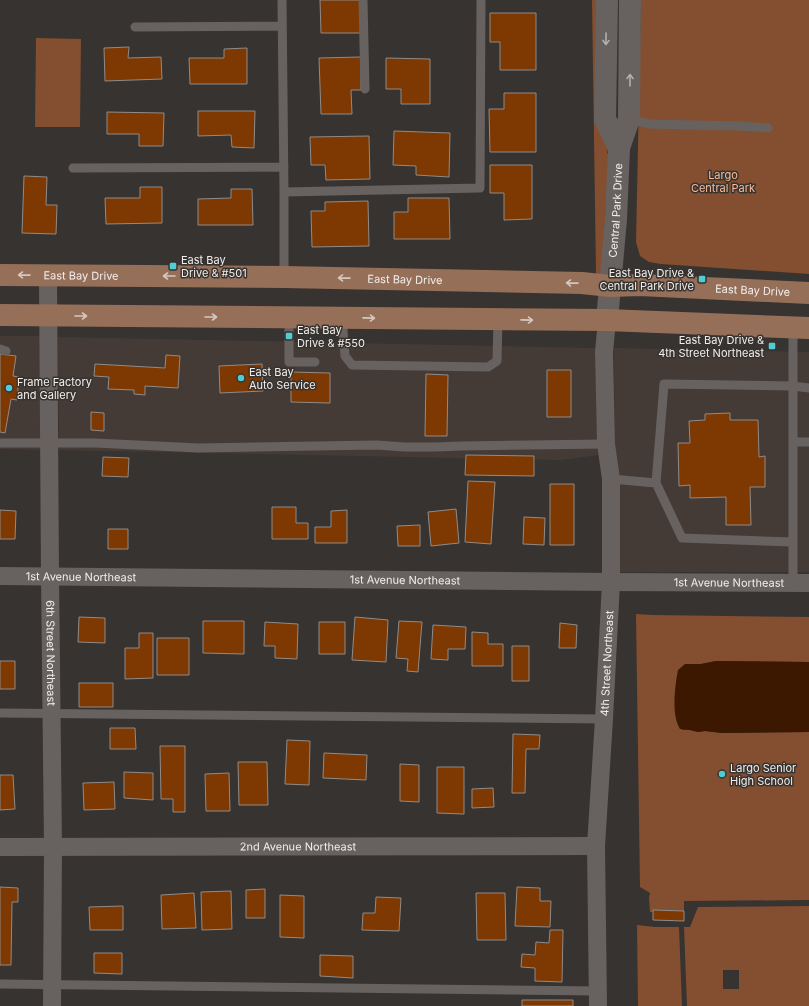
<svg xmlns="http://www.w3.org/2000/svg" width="809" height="1006" font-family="Inter,sans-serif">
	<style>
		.built { fill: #453b36 }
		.green { fill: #834f30; fill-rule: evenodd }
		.water { fill: #3c1800 }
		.building { fill: #7d3901; stroke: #908b88 }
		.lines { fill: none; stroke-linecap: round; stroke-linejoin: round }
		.service { stroke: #676260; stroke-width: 9 }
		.minor { stroke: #676260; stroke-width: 18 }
		.tertiary { stroke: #676260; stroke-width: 22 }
		.primary { stroke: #966f59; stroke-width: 22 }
		.oneway { stroke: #b3afad }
		.oneway2 { stroke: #d6c8c0 }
		.poi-dot { fill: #51ccd4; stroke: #373330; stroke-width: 1.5 }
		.labels { text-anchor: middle; stroke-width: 3; stroke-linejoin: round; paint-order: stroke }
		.park-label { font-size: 11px; fill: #f8bc99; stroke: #373330 }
		.street-label { font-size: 11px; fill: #f1eeec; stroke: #373330 }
		.poi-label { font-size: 11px; fill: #f1eeec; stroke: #373330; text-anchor: start }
	</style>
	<rect width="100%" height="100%" fill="#373330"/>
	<path class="built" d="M0,336h40v114l-40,-1z
		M58,337l537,11 2,97 1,10 -37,5 -502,-10z
		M614,348l195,4v220h-189v-93l-5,-35z"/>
	<path class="green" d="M592,0h6l10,148 -1,5 2,2 -7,119h-6z
		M641,0h168v274l-148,-10 -12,-2 -9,-6 -4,-14z
		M36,38l45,1 -1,88h-45z
		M636,614l16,1 157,2v45l-93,-1 -15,3h-16l-3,66h8l8,2 7,-1 17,2 87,-1v168l-125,1v10l-30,-1 -1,2h-3l-1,-14 1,-5 -10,-6z
		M809,906v100h-122l-3,-79h6l8,-20zM723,970h16v19h-16z
		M637,925l18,2h24l3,79h-44z"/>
	<path class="water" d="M716,661l93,1v70l-87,1 -17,-2 -7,1 -8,-2 -10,-1c-9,-14 -5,-43 -2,-59l7,-6h16z"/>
	<path class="building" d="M320,0h43v33h-42z
		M490,13h46v57h-36v-28h-10z
		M129,47l-1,11 33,-1 1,22 -57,2 -1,-33z
		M247,48v36h-57l-1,-26h35v-9z
		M361,57v33h-10l1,24h-31l-2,-56z
		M386,58l44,1v45h-29v-15h-15z
		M504,93h32v59h-46l-1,-43h15z
		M198,111h57l-1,37 -22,-1 -1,-12 -33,1z
		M107,112l57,1 -1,33h-24v-12h-32z
		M394,131l56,2 -1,44 -33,-2v-9l-23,-1z
		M369,136l1,43 -44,1 -1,-15h-14l-1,-28z
		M490,165h42v54l-28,1v-27h-14z
		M24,176l23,1 -1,28h11l-1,29 -34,-1z
		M140,187h22v36l-56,1 -1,-26h35z
		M231,189h21l1,36h-55v-26l33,-1z
		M408,198h41l1,41h-56v-27h14z
		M368,201l1,45 -57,1 -1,-36h14v-9z
		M0,354l16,2 -3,20 6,1 -2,23 -6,-1 -6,34 -5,-1z
		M166,355l14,1 -2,32 -33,-2v9l-11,-1v-4l-26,-1 1,-12 -15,-1 1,-12 70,4z
		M262,364l1,27 -43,2 -1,-27z
		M547,370h24v47h-24z
		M291,372l39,1v30l-39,-1z
		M426,374l22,1 -1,61h-22z
		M91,412l13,1v18l-13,-1z
		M730,413v7h28l1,37 6,-1v31h-15l1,38h-25v-28l-36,1v-13l-11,1 -1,-43h12l-1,-22 16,-1v-6z
		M466,455l68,1v20l-69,-1z
		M103,457l26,1 -1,19 -26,-1z
		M468,481l27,1 -4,62 -26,-2z
		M550,484h24v61h-24z
		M272,507h24v16h12v16h-36z
		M456,509l3,34 -28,3 -3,-34z
		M0,510l16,1 -1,28h-15z
		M347,510v33h-32v-16h16v-16z
		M524,517l21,1 -1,27 -21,-1z
		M420,525v21h-22l-1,-20z
		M108,529h20v20h-20z
		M79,617l26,1v25l-27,-1z
		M355,617l33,3 -2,42 -34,-2z
		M203,621h41v33l-41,-1z
		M399,621l23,1 -4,50 -11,-1 1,-12 -12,-1z
		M265,622l33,2 -1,35 -22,-1v-12h-11z
		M319,622h26v32h-26z
		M560,623l17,2 -1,23h-17z
		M433,625l33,2 -1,22h-17v11l-17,-1z
		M472,632l16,1v11h15v22h-31z
		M139,633h14v45l-28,1v-31h14z
		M157,638h32v37h-32z
		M512,646h17v35h-17z
		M0,661h15v28h-15z
		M79,683h34v24h-34z
		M110,728h25l1,21h-26z
		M513,734l27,1 -1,14h-13l-1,44h-13z
		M287,740l23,1 -1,44 -24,-1z
		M160,746h25v66h-12v-13h-12z
		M324,753l43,2 -1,25 -43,-2z
		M238,762h29l1,43h-29z
		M400,764l19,1v37l-19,-1z
		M437,767h27v47l-27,-1z
		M124,772l29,1v27l-29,-2z
		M229,773l1,38h-24l-1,-37z
		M0,775h13l2,34 -15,1z
		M114,782l1,27 -31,1 -1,-27z
		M493,788l1,19 -22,1v-19z
		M0,887l18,1v14h-6l-1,63h-11z
		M517,887l23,1v13h11l-1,26 -35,-1z
		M265,889v29h-19v-28z
		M231,891l1,38 -30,1 -1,-38z
		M194,893l2,35 -34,1 -1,-34z
		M476,893h29l1,47h-29z
		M280,895l24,1v42l-24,-1z
		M376,897l25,1 -2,33 -37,-1 1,-17h12z
		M123,906v24h-33l-1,-23z
		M653,910l31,1v10l-31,-1z
		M550,930h13l-1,52 -27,-1v-13l-14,-1 1,-13 13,1 1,-13 13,1z
		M94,953h28v21l-28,-1z
		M320,955l33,1v22l-33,-2z
		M522,1000h51v6h-51z"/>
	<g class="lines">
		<path class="service" d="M282,0l2,192
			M363,0l2,89
			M135,27l147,-1
			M629,119l20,5 90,2 29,2
			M73,168l211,-1
			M284,277v-85l196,-4 1,-188
			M289,317v45h26
			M342,318l3,38 7,9 136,2 9,-6 1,-41
			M793,328v255
			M0,349l6,2
			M793,442h16
			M0,443h95l104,5 178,-3 27,2h31l27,-1 144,-2
			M611,479l45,4 26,55 111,4
			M656,483l8,-99 129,2 16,2
			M0,713l604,6
			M0,984l598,7"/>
		<g class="minor">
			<path id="s1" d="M48,276l2,300 3,271 -1,159"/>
			<path id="s2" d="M0,576l611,6 198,1"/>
			<path id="s3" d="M0,847l596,-1"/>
			<path id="s4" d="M598,1006l-2,-160 8,-127 7,-137v-103l-5,-35 -2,-92 3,-32"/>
		</g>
		<g class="tertiary">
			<path d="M607,0l-2,119 14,29"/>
			<path id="s5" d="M607,320l9,-101 3,-71 10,-29 1,-119"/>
		</g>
		<g class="primary">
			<path id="s6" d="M0,275l284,2 298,6 28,3 30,-1 169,8"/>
			<path d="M0,315l607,5 202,8"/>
		</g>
	</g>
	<defs><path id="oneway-shaft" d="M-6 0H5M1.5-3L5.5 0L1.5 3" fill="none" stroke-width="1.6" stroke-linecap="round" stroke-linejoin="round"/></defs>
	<g class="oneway">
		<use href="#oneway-shaft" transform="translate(606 39) rotate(91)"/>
		<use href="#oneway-shaft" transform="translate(630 80) rotate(-90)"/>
	</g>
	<g class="oneway2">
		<use href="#oneway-shaft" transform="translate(24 275) rotate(-179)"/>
		<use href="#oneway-shaft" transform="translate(169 276) rotate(-180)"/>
		<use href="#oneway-shaft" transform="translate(344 278) rotate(-179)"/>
		<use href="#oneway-shaft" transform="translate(572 283) rotate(-179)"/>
		<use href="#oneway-shaft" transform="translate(81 316)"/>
		<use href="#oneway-shaft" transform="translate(211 317)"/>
		<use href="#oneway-shaft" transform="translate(369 318) rotate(1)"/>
		<use href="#oneway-shaft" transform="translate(527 320) rotate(1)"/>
	</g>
	<g class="poi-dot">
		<rect x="169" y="262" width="8" height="8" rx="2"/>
		<rect x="698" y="275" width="8" height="8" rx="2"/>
		<rect x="285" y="332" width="8" height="8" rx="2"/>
		<rect x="768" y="342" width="8" height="8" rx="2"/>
		<circle cx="241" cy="378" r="4"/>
		<circle cx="9" cy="388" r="4"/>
		<circle cx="722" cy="774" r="4"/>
	</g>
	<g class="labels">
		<g class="park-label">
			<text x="723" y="179">Largo<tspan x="723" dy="13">Central Park</tspan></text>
		</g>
		<g class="street-label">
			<text dy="4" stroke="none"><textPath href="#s5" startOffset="110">Central Park Drive</textPath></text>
			<text dy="4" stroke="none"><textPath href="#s6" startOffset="81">East Bay Drive</textPath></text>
			<text dy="4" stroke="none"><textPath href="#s6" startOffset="405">East Bay Drive</textPath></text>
			<text dy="4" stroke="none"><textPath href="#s6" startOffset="753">East Bay Drive</textPath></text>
			<text dy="4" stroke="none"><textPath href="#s2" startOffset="81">1st Avenue Northeast</textPath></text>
			<text dy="4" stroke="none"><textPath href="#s2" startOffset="405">1st Avenue Northeast</textPath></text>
			<text dy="4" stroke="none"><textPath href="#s2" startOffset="729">1st Avenue Northeast</textPath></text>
			<text dy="4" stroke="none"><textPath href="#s1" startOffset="377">6th Street Northeast</textPath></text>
			<text dy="4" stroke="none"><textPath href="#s4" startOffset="343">4th Street Northeast</textPath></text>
			<text dy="4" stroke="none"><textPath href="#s3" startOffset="298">2nd Avenue Northeast</textPath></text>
		</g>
		<g class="poi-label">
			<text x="181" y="264">East Bay<tspan x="181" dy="13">Drive &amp; #501</tspan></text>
			<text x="694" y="277" text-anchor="end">East Bay Drive &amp;<tspan x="694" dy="13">Central Park Drive</tspan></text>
			<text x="297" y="334">East Bay<tspan x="297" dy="13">Drive &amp; #550</tspan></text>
			<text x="764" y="344" text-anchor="end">East Bay Drive &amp;<tspan x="764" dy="13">4th Street Northeast</tspan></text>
			<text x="249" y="376">East Bay<tspan x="249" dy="13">Auto Service</tspan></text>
			<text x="17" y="386">Frame Factory<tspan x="17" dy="13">and Gallery</tspan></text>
			<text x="730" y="772">Largo Senior<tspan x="730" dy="13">High School</tspan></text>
		</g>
	</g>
</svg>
